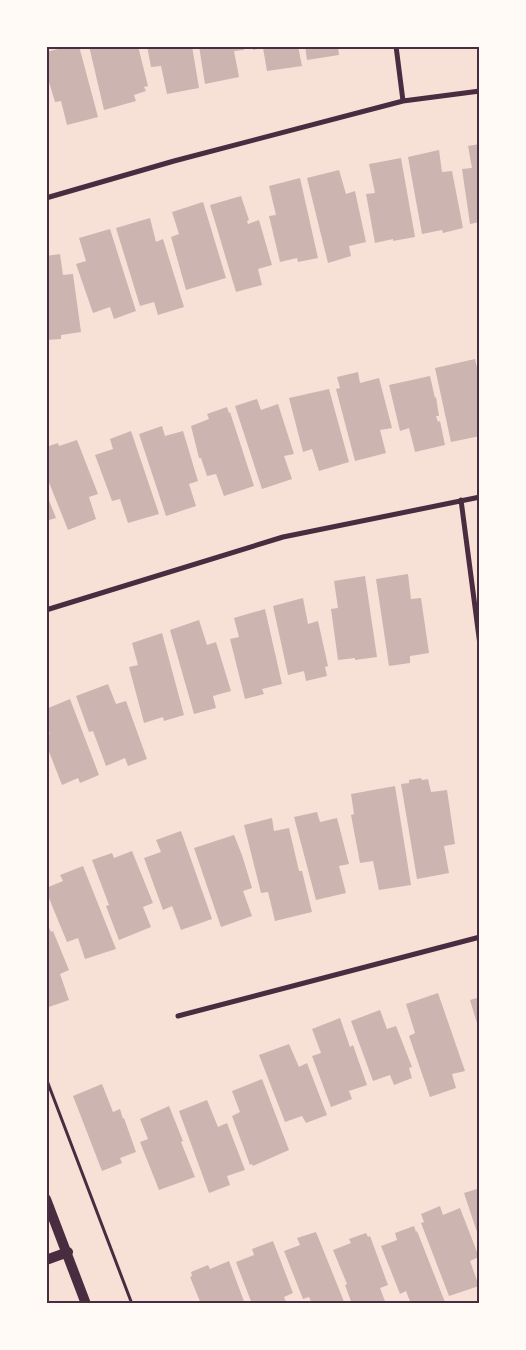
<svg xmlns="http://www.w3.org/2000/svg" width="526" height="1350" font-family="'Open Sans',sans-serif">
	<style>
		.building { fill: #ccb4b1 }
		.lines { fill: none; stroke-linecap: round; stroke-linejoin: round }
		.path { stroke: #4a2c40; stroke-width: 3 }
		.minor { stroke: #4a2c40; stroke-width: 5 }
		.secondary { stroke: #4a2c40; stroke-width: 10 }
		.neatline { fill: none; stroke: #4a2c40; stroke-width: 2 }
	</style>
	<rect width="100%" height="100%" fill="#f7e1d7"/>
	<path class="building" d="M57,46h22l19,71 -31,8 -6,-24 -6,1 -9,-30v-20l12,-3z
		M89,46h49l10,40 -4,1 2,4 -12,4 2,6 -32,9z
		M147,46h45l7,42 -32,6 -6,-28 -10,1z
		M199,46h44l1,4 -10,1 5,26 -34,7z
		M253,46h45l4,20 -35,5 -4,-23 -10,2z
		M305,46h33l1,9 -32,5z
		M480,144v78l-10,2 -8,-55 10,-1 -4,-22z
		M439,150l3,22 10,-1 11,57 -20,5 -1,-3 -20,4 -14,-77z
		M401,158l14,79 -22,4v-2l-18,4 -9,-49 9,-1 -6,-29z
		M339,170l7,24 9,-3 11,51 -17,4 2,10 -23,7 -21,-85z
		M300,178l18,80 -20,4 -1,-4 -17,4 -11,-46 7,-1 -7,-29z
		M241,196l8,24 -2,1 1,3 11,-4 13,45 -14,4 4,16 -26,7 -26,-87z
		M203,202l23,76 -40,12 -15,-53 8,-3 -7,-22z
		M150,218l6,24 7,-3 21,68 -26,8 -4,-13 -14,4 -24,-78z
		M110,229l26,82 -22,8 -4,-12 -17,6 -17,-49 10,-3 -7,-23z
		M60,254l3,21 10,-1 8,58 -20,3v4l-15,1v-84z
		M475,359l5,21v33h-3l3,10v13l-29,6 -16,-74z
		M358,372l2,11 19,-5 13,50 -12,2 6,23 -31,8 -19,-72 4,-1 -3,-11z
		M430,376l5,22 1,-1 3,19h-3l2,6 2,-1 5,24 -30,7 -6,-24 -9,3 -11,-46z
		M329,389l20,73 -30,9 -7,-22 -9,3 -14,-54z
		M257,399l4,11 17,-6 16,50 -10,2 8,23 -30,10 -27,-83z
		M227,407l2,6 1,-1 24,74 -30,10 -8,-22 -9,2 -6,-18h-2l-8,-32 18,-7 -2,-5z
		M162,426l3,10 18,-5 15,50 -9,3 7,22 -30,10 -27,-82z
		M131,431l28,83 -31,9 -8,-24 -8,2 -17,-46 18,-6 -3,-10z
		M77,440l21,54 -9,3 7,22 -28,11 -22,-55v-28l12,-4 1,3z
		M46,493l10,25 -10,3z
		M408,574l3,25 10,-1 8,55 -19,3v7l-21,3 -13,-87z
		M365,576l12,81 -22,3v-2l-17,2 -7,-51 7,-1 -4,-27z
		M303,598l5,26 10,-3 10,45 -3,1 2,9 -21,5 -2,-10 -16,4 -15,-69z
		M265,609l17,75 -20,5 2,5 -19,5 -15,-60 9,-2 -5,-19z
		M199,620l8,25 9,-3 15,49 -18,5 3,12 -22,6 -24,-84z
		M162,633l22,82 -20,6 -1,-4 -19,6 -15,-56 9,-2 -6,-22z
		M108,684l8,20 10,-3 21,58 -19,7 -3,-8 -19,8 -13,-35 -4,1 -13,-36z
		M70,699l29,76 -19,8 -2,-5 -16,7 -16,-41v-9l4,-1 -4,-10v-15z
		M421,778l1,2 6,-1 3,13 16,-2 8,54 -11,2 5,27 -32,6 -16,-95 8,-1v-3z
		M395,786l16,99 -32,5 -6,-29 -13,2 -9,-48 3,-1 -3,-20z
		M317,812l3,10 17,-4 12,46 -10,2 7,27 -30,7 -22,-83z
		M272,818l2,13 15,-3 10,43h3l10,41 -37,9 -7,-29 -7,1 -17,-68z
		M181,831l31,88 -31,11 -9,-24 -9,4 -19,-52 17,-6 -5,-12z
		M234,835l8,20 10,33 -9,3 9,25 -31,11 -27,-79z
		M132,851l21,52 -10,4 8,20 -32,13 -13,-34 3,-1 -17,-45 20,-7 2,5z
		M83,866l33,83 -31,10 -7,-21 -11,4 -21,-51v-3l17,-7 -3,-6z
		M46,921l5,11 2,-1 16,39 -9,4 9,26 -23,8z
		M438,993l27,78 -13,3 4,14 -26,9 -21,-61 6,-3 -9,-29z
		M480,997v36l-10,-33z
		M380,1010l7,19 9,-3 16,41 -3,1 3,10 -18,7 -4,-10 -17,6 -22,-60z
		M340,1018l10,29 3,-2 14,40 -18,6 3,8 -21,8 -19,-51 9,-3 -9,-24z
		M289,1044l10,23 8,-4 20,52 -21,8 -4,-7 -17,6 -26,-67z
		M262,1079l27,71 -36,16 -1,-2 -2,1 -18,-49 8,-4 -8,-21z
		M102,1084l11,28 7,-3 3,10 1,-1 12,34 -16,6 2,5 -20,8 -29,-75z
		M207,1100l11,27 9,-4 18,47 -18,6 3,9 -21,8 -30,-82z
		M169,1106l14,35 -2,1 14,35 -36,13 -19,-48 8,-3 -8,-20z
		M480,1188v50h-1l-15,-45z
		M440,1206l3,9 17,-7 19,49 -9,4 9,25 -30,10 -28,-73 3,-1 -3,-8z
		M414,1226l2,6 1,-1 28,71 -3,2h-31l-5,-13 -6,3 -19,-48 16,-6 -2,-7z
		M316,1232l29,72h-33l-3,-7 -6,2 -19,-48 16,-6 -3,-7z
		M366,1233l2,4 2,-1 18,49 -8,3 6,16h-34l-7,-19 2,-1 -14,-34 18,-7 -2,-4z
		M273,1241l20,52 -9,4 3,7h-35l-16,-42 18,-7 -2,-6z
		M229,1261l16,43h-44l-11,-27 2,-1 -1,-4 17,-7 2,4z"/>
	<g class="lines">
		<path class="path" d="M46,1078l86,226"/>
		<path class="minor" d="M396,46l7,55
			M46,198l128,-37 229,-60 77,-10
			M461,500l19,145
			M46,610l237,-73 197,-40
			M178,1016l302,-79"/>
		<path class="secondary" d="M46,1199l40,105
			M46,1260l22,-8"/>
	</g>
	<rect width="526" height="1350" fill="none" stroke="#fffaf5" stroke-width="95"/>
	<rect x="48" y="48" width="430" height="1254" class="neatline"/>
</svg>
